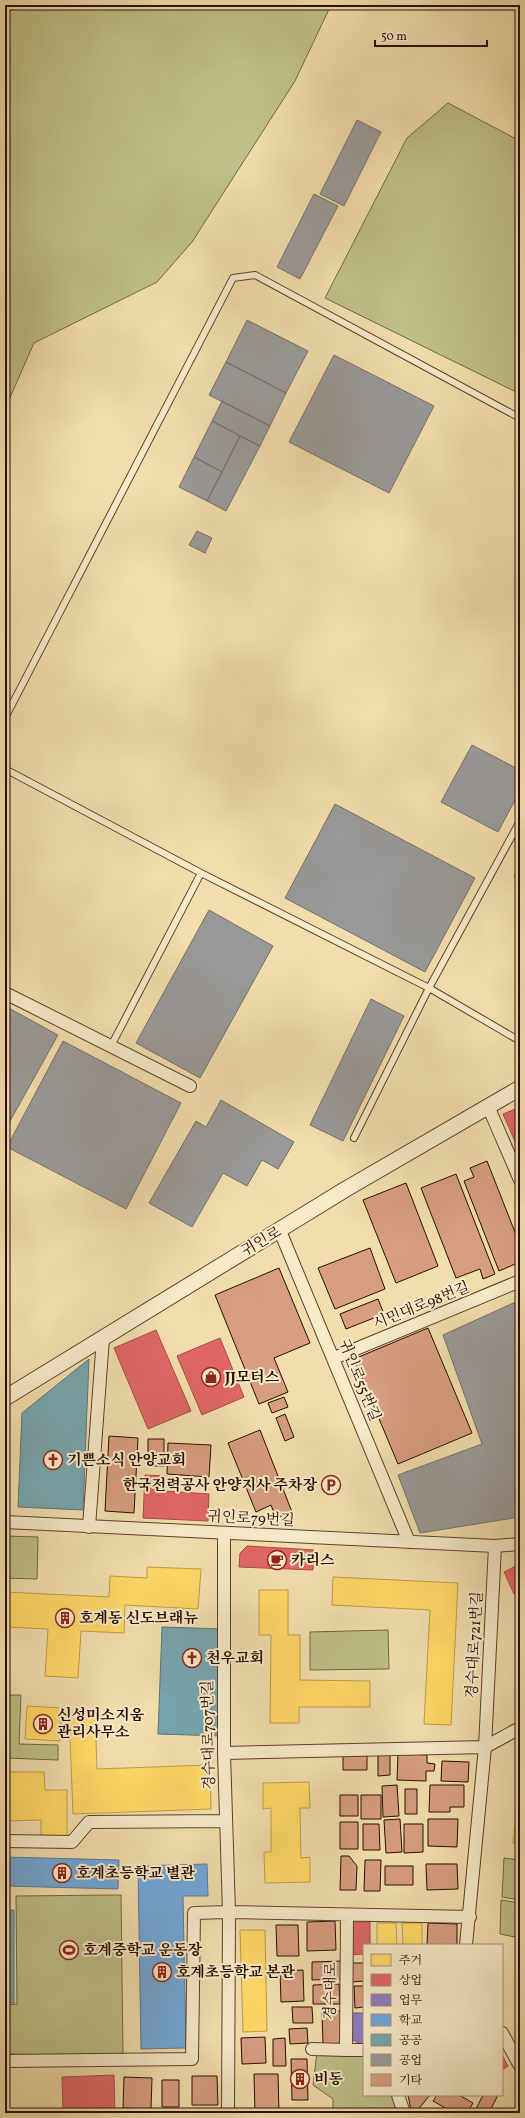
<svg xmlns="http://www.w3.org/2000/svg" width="525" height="2118" font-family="Vollkorn,'Noto Serif KR',serif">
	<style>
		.green { fill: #bec087; stroke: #746644 }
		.homes { fill: #ffd966; stroke: #bf9c47 }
		.shops { fill: #e06666; stroke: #a94b47 }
		.offices { fill: #8e7cc3; stroke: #705a88 }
		.schools { fill: #6fa8dc; stroke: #5a799a }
		.public { fill: #76a5af; stroke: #5f777a }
		.industry { fill: #999; stroke: #776f6b }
		.building { fill: #d79e81; stroke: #290c00 }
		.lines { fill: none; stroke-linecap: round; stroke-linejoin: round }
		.service-casing { stroke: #5b402b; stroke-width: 8 }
		.minor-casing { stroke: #5b402b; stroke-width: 14 }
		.tertiary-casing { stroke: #5b402b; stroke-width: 17 }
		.service { stroke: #f7eac9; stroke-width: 6 }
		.minor { stroke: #f7eac9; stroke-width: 12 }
		.tertiary { stroke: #f7eac9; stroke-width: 15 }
		.labels { text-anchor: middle; stroke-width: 4; stroke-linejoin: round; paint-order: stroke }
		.street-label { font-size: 15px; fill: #290c00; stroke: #f7eac9 }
		.poi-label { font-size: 15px; font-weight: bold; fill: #290c00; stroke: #f7eac9; text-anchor: start }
	</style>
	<rect width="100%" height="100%" fill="#f2deac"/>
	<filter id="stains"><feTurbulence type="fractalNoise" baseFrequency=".005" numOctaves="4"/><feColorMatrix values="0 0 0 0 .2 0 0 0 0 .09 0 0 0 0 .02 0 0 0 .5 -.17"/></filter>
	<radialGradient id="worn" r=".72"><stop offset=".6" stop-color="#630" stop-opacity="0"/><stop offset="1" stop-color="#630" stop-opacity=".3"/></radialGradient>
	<path class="green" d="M5,5h326l-36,76 -103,161 -35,40 -123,61 -29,66z
		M448,103l72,38v244l-4,7 -191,-94 82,-160z
		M5,1536l33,1 -1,42 -32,-1z
		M388,1630l1,39 -79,1v-38z
		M5,1695h16l-2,49 39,1v15l-53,-2z
		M504,1858l16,2v40l-18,-3z
		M121,1895l2,161 -118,-2v-49l12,-1 -1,-108z
		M501,1900l19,3v35l-20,-4z
		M317,2052l47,2v41h30l3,18h-64v-14l-20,-14z"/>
	<path class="homes" d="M147,1567l54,2 -3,40 -73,-4 -1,28 -43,-2 -3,47 -33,-2 3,-47 -43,-2v-35l104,5 1,-21 37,2z
		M333,1577l125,6 -7,142 -27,-1 6,-114 -98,-5z
		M259,1590h29v45h12v45l70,1v26h-71v16h-29l1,-88h-12z
		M27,1706l34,2 -1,33 -35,-2z
		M69,1713h26l2,56 113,-4 1,44 -138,5z
		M5,1772h39l1,18h22v49l-26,1v-20l-36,1z
		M309,1782l1,26h-10l1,50 9,-1v25l-45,1 -1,-31h7v-44l-8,1v-26z
		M517,1810h3v34l-7,-1z
		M377,1923h19l1,22h-20z
		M402,1923h20v22h-19z
		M240,1930h25l2,101 -24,1z"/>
	<path class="shops" d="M520,1107v46l-17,-39z
		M156,1330l35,81 -43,18 -34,-81z
		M220,1338l24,59 -42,18 -25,-59z
		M145,1475l21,1 -1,15 44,3 -1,27 -65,-3z
		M247,1546l67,4 -1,20 -74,-3 1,-14z
		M520,1564v27l-6,3 -10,-22z
		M348,1922h22v23h-6v9l-15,1z
		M502,2055l6,11 -6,4z
		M114,2075l1,38h-52l-1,-36z"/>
	<path class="offices" d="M351,2013h13v33l-13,-7z"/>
	<path class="schools" d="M5,1857l114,3 -1,29 -113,-3z
		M207,1864l1,32h-25l3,152 -45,1 -3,-183z"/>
	<path class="public" d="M89,1359l-6,151 -65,-3 4,-94z
		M162,1627l62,2 -4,107 -62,-2z
		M5,1910h9v93h-9z"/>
	<path class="industry" d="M357,120l24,12 -37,74 -24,-12z
		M314,194l24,12 -38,73 -23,-12z
		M247,320l61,31 -22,42 -60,-31z
		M334,355l100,51 -45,87 -100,-51z
		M226,362l60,31 -16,33 -61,-31z
		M222,401l48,25 -10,20 -48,-25z
		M212,421l28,15 -18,36 -28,-15z
		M240,436l20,10 -34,65 -19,-10z
		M194,457l28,15 -15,29 -28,-14z
		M197,531l15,7 -7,15 -16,-8z
		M472,745l48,25v21l-22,41 -57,-30z
		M335,804l140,74 -50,94 -140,-74z
		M520,865v15l-6,-3z
		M209,910l64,36 -73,132 -64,-35z
		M371,999l33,17 -61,125 -33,-16z
		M5,1006l53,29 -53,95z
		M63,1041l118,62 -55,106 -119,-62z
		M221,1100l73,42 -16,27 -16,-9 -15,26 -24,-13 -31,54 -43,-24 47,-82 10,6z
		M520,1300v217l-100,16 -22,-58 84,-31 -39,-109z"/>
	<path class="building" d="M487,1161l33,84v17l-21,9 -35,-90 10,-4 -4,-9z
		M456,1174l39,100 -12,5 -3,-10 -24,9 -35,-90z
		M406,1183l32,83 -42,17 -33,-83z
		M370,1248l15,41 -50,20 -17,-41z
		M279,1268l31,75 -36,15 14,34 -29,12 -44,-109z
		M378,1299l6,15 -38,15 -6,-15z
		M428,1328l44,105 -74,31 -44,-105z
		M284,1397l4,10 -16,6 -4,-10z
		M285,1414l9,23 -9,4 -9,-23z
		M260,1430l32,82 -16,6 -5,-13 -15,7 -28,-69z
		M5,1435h2l-2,72z
		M109,1436l29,2 -4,75 -29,-2z
		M148,1439h16v27h-16z
		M168,1443l43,2 -2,32 -42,-3z
		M378,1753h12v22l-12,1z
		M398,1753l29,2v8l8,1 -1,7h-8v10l-29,-1z
		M343,1754h24v16h-24z
		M442,1761l27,1 -1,20 -27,-1z
		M397,1785l2,31 -16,1 -1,-31z
		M430,1785h34v22h-14v5h-21z
		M405,1789h12v25h-12z
		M340,1795h18v21h-18z
		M361,1795h20v24h-20z
		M400,1819l2,33 -16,1 -2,-33z
		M428,1819h30l-1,28 -29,-1z
		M340,1822h18v27h-18z
		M363,1824h16l1,26h-17z
		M404,1824h19v28l-19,1z
		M341,1856h8l8,10 -1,24h-16z
		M365,1860h16l-1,31h-16z
		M426,1864h31l1,25 -31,1z
		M385,1866h28v19h-28z
		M335,1921l1,29 -29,1v-29z
		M428,1923l29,1v21h-30z
		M276,1925h22l1,31h-22z
		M342,1961v18l-30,1v-18z
		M351,1963h13v18l-12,1z
		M303,1970l1,31 -23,1 -1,-31z
		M339,1984l1,20h-27v-19z
		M354,1986h10v21l-9,1z
		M292,2007h20l1,16h-20z
		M322,2011h19l1,33 -19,1z
		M307,2028l1,15 -18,1 -1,-15z
		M265,2037l1,26 -24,1 -1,-26z
		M285,2038l1,28h-13v-27z
		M291,2059h16l1,41h-16z
		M254,2074h24l1,39h-24z
		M192,2076h25l1,29h-26z
		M124,2077l28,1 -1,31 -28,-1z
		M162,2080h17v27h-17z
		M408,2095h22l-14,17 -5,-2z
		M437,2095h22l14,8 -6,10h-13l-21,-12z
		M483,2095h15l-9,18h-15z
		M327,2109v4h-35v-3z"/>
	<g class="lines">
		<g class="service-casing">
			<path id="service" d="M5,718l228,-440 22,-3 265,143
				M5,769l196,104 228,115 91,53
				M111,1046l90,-173
				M354,1138l75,-150 91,-167"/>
		</g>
		<g class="minor-casing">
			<path id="minor" d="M5,993l185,93
				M488,1106l32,74
				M280,1231l129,311
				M334,1358l186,-77
				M5,1522l490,24 25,-2
				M89,1527l14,-189
				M224,1533v220l5,159 -1,201
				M224,1753l261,-6 35,-19
				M5,1841l67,1 17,-20 137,-1
				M347,1915l-1,135h18
				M466,1945l19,-198 10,-201
				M502,2033l18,33
				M312,2049l34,1
				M5,2061l187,-2 2,-146 35,-1 241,5
				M398,2095l6,18"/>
		</g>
		<g class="tertiary-casing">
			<path id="tertiary" d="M5,1398l341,-209 174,-101"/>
		</g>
		<use href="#service" class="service"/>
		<use href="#minor" class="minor"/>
		<use href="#tertiary" class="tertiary"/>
	</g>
	<defs>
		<g id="shop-ring" transform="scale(1)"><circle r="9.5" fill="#f7eac9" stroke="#8f2418" stroke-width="1.5"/><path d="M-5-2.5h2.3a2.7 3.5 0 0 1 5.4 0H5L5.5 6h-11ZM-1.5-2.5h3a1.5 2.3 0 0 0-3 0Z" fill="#8f2418"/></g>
		<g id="church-ring" transform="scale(1)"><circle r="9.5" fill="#f7eac9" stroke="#8f2418" stroke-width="1.5"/><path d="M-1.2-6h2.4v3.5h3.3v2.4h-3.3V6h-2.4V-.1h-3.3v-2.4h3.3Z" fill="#8f2418"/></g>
		<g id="parking-ring" transform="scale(1)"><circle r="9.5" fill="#f7eac9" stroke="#8f2418" stroke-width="1.5"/><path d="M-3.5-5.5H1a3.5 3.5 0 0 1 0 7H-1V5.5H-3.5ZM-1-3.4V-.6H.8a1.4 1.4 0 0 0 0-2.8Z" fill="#8f2418"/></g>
		<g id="cafe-ring" transform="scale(1)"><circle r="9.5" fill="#f7eac9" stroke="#8f2418" stroke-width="1.5"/><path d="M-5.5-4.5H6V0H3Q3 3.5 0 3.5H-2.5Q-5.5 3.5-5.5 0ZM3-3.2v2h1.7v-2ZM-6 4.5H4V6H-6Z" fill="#8f2418"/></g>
		<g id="building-ring" transform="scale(1)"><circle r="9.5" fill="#f7eac9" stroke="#8f2418" stroke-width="1.5"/><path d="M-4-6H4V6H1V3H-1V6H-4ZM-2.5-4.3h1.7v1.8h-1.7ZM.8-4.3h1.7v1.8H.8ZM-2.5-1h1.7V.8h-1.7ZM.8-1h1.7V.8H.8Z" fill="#8f2418"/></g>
		<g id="stadium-ring" transform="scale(1)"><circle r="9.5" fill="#f7eac9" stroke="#8f2418" stroke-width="1.5"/><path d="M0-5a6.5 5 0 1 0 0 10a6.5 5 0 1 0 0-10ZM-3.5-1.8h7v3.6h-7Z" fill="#8f2418"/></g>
	</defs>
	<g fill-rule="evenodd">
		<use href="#shop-ring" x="211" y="1377"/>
		<use href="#church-ring" x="53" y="1460"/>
		<use href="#parking-ring" x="331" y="1485"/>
		<use href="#cafe-ring" x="277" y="1560"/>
		<use href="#building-ring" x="65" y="1618"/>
		<use href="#church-ring" x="192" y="1658"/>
		<use href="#building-ring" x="43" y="1724"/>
		<use href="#building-ring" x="62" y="1873"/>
		<use href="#stadium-ring" x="69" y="1950"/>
		<use href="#building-ring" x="162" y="1972"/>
		<use href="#building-ring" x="300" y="2079"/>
	</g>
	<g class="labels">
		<g class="street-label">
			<text transform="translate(261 1241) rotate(-30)" y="5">귀인로</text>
			<text transform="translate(421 1305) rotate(-22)" y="5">시민대로98번길</text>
			<text transform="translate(360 1380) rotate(68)" y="5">귀인로55번길</text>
			<text transform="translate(251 1518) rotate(3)" y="5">귀인로79번길</text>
			<text transform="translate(474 1645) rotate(-87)" y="5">경수대로721번길</text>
			<text transform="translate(208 1735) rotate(-91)" y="5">경수대로707번길</text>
			<text transform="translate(330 1991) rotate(-89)" y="5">경수대로</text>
		</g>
		<g class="poi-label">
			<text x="225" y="1382">JJ모터스</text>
			<text x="67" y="1465">기쁜소식 안양교회</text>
			<text x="317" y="1490" text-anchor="end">한국전력공사 안양지사 주차장</text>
			<text x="291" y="1565">카리스</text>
			<text x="79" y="1623">호계동 신도브래뉴</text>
			<text x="206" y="1663">천우교회</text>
			<text x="57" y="1720">신성미소지움<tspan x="57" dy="17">관리사무소</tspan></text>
			<text x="76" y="1878">호계초등학교 별관</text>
			<text x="83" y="1955">호계중학교 운동장</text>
			<text x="176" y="1977">호계초등학교 본관</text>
			<text x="314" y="2084">비동</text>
		</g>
	</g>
	<rect width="525" height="2118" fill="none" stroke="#f2deac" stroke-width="20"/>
	<rect x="6" y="6" width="513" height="2106" fill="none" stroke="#290c00" stroke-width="2"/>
	<rect x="10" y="10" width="505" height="2098" fill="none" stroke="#290c00"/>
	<rect x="363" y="1944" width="140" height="152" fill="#f7eac9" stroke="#a59179"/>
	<rect x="371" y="1954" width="20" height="12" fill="#ffd966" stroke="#a59179"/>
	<text x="399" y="1964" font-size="12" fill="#290c00">주거</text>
	<rect x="371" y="1974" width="20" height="12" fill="#e06666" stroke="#a59179"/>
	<text x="399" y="1984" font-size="12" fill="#290c00">상업</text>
	<rect x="371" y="1994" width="20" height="12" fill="#8e7cc3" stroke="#a59179"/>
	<text x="399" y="2004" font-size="12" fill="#290c00">업무</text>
	<rect x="371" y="2014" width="20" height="12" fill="#6fa8dc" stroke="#a59179"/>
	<text x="399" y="2024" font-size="12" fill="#290c00">학교</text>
	<rect x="371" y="2034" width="20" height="12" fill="#76a5af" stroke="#a59179"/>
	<text x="399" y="2044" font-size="12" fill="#290c00">공공</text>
	<rect x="371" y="2054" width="20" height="12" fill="#999999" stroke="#a59179"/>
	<text x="399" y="2064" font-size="12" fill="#290c00">공업</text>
	<rect x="371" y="2074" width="20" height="12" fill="#d79e81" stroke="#a59179"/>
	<text x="399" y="2084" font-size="12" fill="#290c00">기타</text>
	<path d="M375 40v6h112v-6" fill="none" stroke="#290c00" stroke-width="2"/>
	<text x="381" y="40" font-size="12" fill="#290c00" stroke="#f7eac9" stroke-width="3" paint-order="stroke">50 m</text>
	<rect width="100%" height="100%" filter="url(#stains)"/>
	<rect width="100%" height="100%" fill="url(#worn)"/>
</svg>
